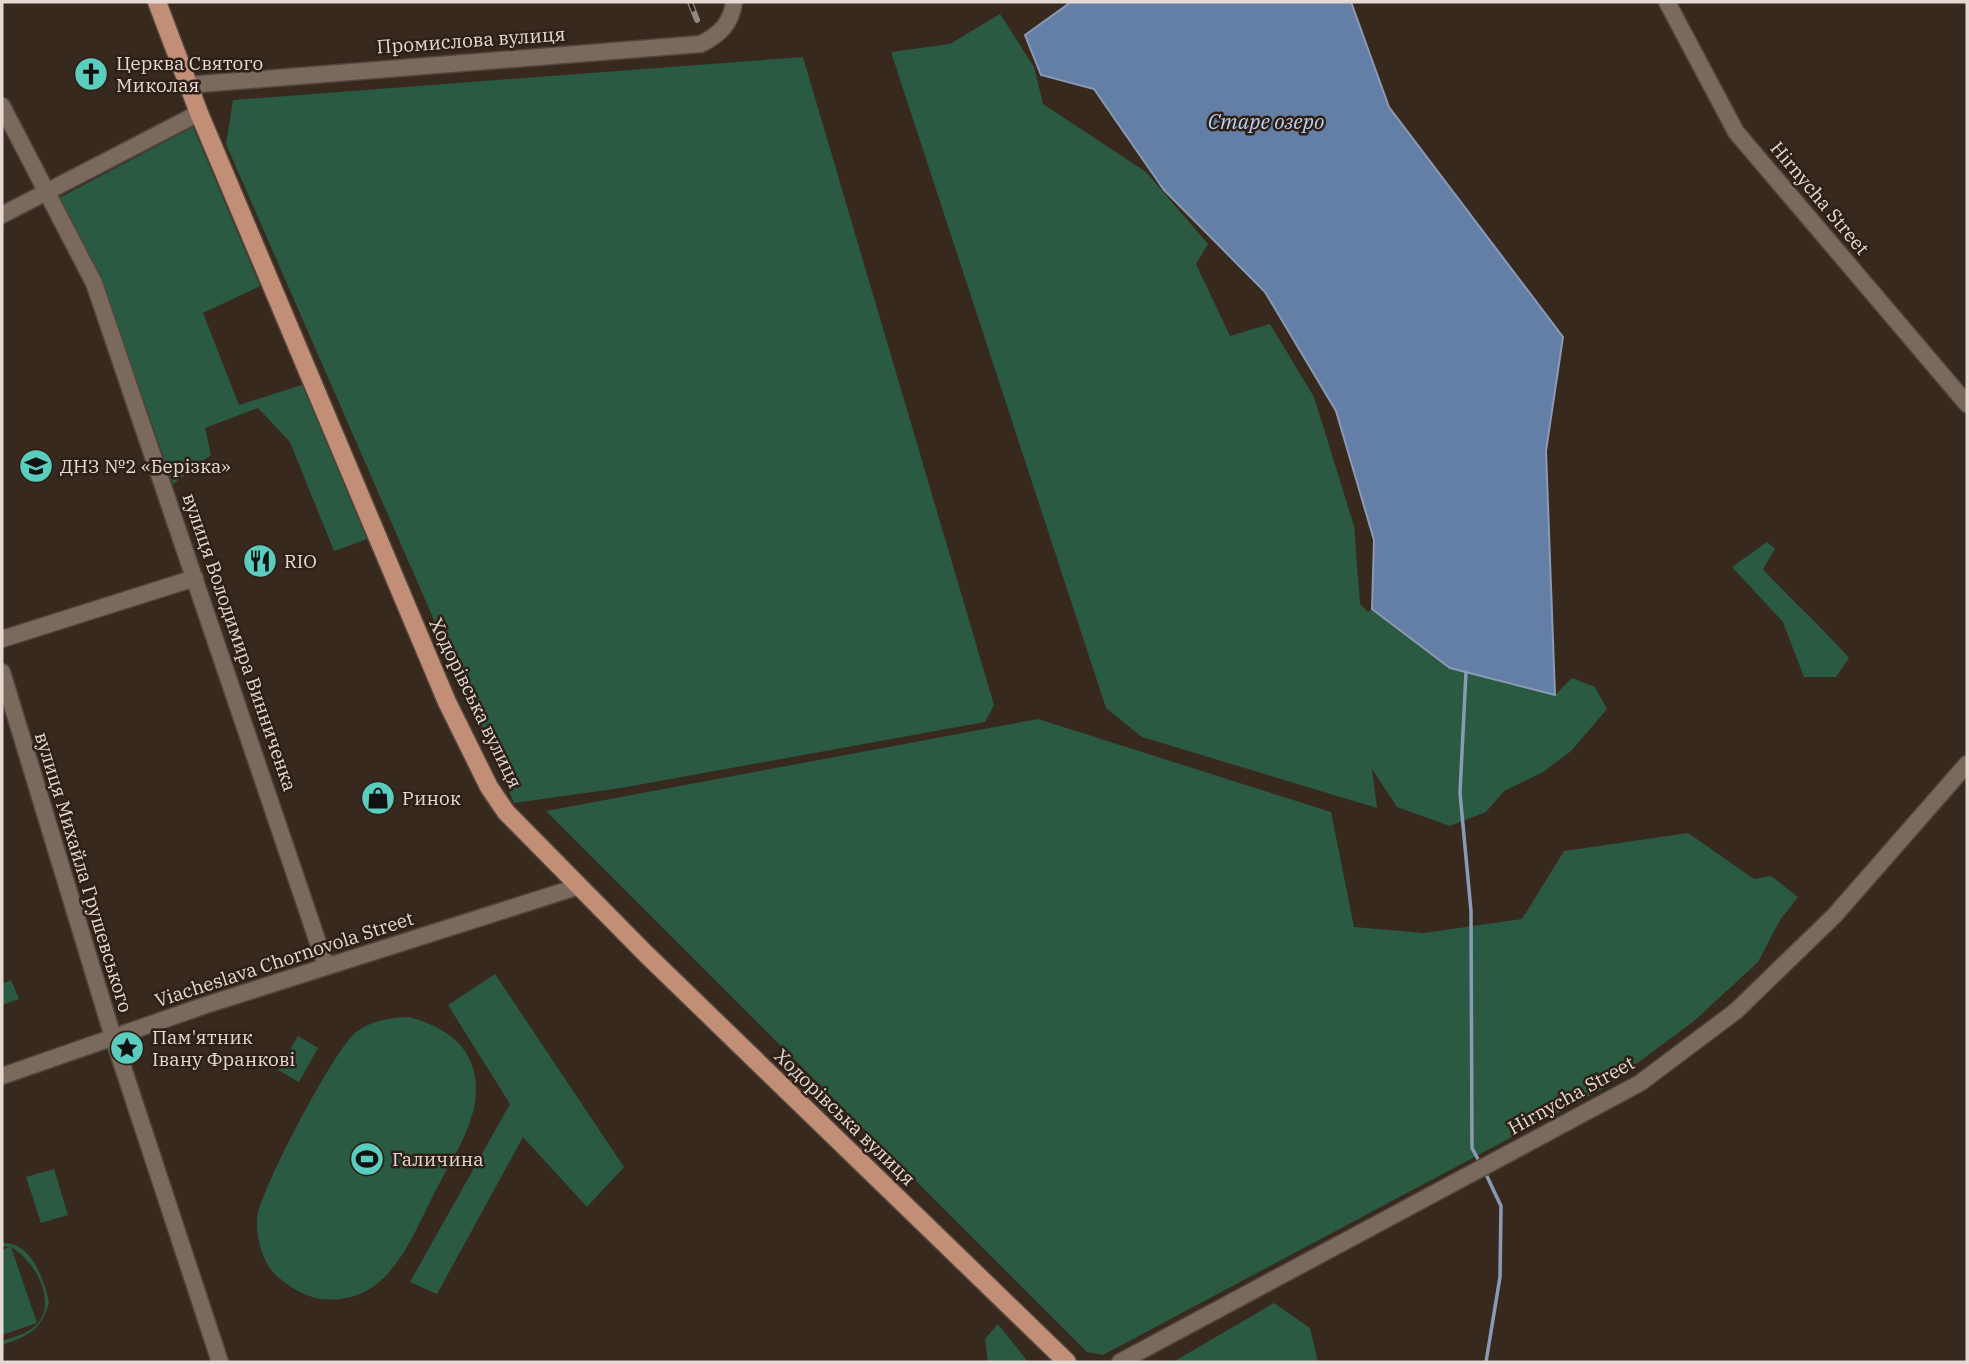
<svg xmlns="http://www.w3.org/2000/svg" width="1969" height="1364" font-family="'IBM Plex Serif',serif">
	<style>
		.green { fill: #2a5a42 }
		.water { fill: #637fa6; stroke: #8a9ab4; stroke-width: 2 }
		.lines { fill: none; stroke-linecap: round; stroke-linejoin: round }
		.stream { stroke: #8a9ab4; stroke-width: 3.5 }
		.minor-casing { stroke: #52463d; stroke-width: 19 }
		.major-casing { stroke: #52463d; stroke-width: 21 }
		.minor { stroke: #7a695d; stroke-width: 16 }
		.major { stroke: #c28f76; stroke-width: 18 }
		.rail-casing { stroke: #93877e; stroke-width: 6 }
		.rail { stroke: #2e2016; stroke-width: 3.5; stroke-dasharray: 10; stroke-linecap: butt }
		.labels { text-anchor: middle; stroke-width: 5; stroke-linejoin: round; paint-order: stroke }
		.street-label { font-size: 19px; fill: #e4dad3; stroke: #2e2016 }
		.poi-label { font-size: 19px; fill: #e4dad3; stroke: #2e2016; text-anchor: start }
		.water-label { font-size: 21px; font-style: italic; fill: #b7d1f7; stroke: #2e2016 }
	</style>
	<rect width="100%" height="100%" fill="#38291f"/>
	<path class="green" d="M1000,14l34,53 9,37 103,68 62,72 -12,20 34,72 40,-12 44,73 40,129 6,78 8,8 4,-3 78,59 105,27 17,-17 23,9 12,22 -36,42 -28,21 -39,19 -18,21 -36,14 -53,-19 -25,-38 5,39 -235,-71 -36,-29 -215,-656 59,-8z
		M803,57l191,648 -9,17 -364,66 -107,15 -288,-659 7,-44z
		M193,127l67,159 -57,27 36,92 63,-20 65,154 -33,12 -44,-109 -32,-34 -53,20 6,27 -38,29 -71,-203 -43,-83z
		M1767,542l8,7 -12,20c28,31 58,57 86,89l-13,19h-32l-21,-55 -51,-55z
		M1038,719l293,93 23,115 70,6 98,-14 42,-68 124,-18 66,46 17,-3 27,21 -18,23 -22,42 -64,59 -90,67 -501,267 -16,-3 -541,-541z
		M495,974l129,193 -37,40 -64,-70 -86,157 -27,-12 100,-178 -62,-99z
		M11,980l8,19 -17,6v-21z
		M409,1017c29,8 58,23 65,55 10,42 -20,82 -38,118 -22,41 -42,104 -96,109 -25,3 -43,-6 -62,-22 -15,-12 -22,-39 -21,-58 2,-27 77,-169 98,-186 16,-13 35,-15 54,-16z
		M298,1036l20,12 -19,34 -21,-12z
		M54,1169l14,46 -27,8 -15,-46z
		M2,1243c30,-1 41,35 47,59 -7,28 -21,34 -47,43v-4c12,-4 25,-7 34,-16 23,-23 -2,-65 -25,-78l26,76 -35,12v-85l8,-3 -8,-1z
		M1274,1303l36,25 8,34h-145z
		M998,1324l30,38h-40l-3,-23z"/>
	<path class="water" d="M1071,2h280l38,105 174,230 -17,114 9,244 -105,-27 -78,-59 2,-69 -38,-129 -71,-119 -101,-102 -70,-101 -53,-14 -16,-40z"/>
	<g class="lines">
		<path class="stream" d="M1466,672l-6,121 11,118 1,237 8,15
			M1484,1170l17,36 -1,71 -14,85"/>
		<g class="minor-casing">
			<path id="minor" d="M1667,2l69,130 231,272
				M188,85l513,-41c19,-10 30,-20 33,-42
				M2,106l92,177 232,683
				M2,215l197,-102
				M2,639l193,-61
				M2,672l111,365 107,325
				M2,1076l204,-71 374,-119
				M1120,1362l520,-279 96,-72 99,-96 132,-151"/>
		</g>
		<g class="major-casing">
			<path id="major" d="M157,2l42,111 248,589 42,85 17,25 140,142 421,408"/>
		</g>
		<use href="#minor" class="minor"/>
		<use href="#major" class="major"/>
		<g class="rail-casing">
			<path id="rail" d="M690,2l7,18"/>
		</g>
		<use href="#rail" class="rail"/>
	</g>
	<defs>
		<g id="church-disc" transform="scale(1.75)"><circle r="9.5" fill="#59cebf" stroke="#2e2016"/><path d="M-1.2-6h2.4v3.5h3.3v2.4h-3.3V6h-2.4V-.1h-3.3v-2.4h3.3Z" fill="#111"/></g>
		<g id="school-disc" transform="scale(1.75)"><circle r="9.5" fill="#59cebf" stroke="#2e2016"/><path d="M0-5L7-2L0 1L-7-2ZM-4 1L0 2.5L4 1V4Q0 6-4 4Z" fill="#111"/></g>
		<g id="restaurant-disc" transform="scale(1.75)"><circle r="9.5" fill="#59cebf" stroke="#2e2016"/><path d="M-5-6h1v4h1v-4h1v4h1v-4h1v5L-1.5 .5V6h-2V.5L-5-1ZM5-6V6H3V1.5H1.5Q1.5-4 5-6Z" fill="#111"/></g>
		<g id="shop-disc" transform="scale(1.75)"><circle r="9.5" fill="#59cebf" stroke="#2e2016"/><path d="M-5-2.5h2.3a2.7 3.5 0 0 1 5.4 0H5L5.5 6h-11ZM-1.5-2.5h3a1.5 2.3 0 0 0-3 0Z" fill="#111"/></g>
		<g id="sight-disc" transform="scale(1.75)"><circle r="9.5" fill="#59cebf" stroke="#2e2016"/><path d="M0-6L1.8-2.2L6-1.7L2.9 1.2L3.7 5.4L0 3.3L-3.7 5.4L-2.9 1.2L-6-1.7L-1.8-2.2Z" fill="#111"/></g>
		<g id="stadium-disc" transform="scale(1.75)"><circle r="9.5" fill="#59cebf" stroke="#2e2016"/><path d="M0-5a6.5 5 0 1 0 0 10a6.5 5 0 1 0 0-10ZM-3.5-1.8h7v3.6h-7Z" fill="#111"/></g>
	</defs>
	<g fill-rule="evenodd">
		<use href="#church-disc" x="91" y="74"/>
		<use href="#school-disc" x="36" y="466"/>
		<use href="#restaurant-disc" x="260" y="561"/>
		<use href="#shop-disc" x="378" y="798"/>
		<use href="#sight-disc" x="127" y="1048"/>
		<use href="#stadium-disc" x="367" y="1159"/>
	</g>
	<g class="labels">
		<g class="street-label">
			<text transform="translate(471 40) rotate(-4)" y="7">Промислова вулиця</text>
			<text transform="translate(1820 198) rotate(50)" y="7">Hirnycha Street</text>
			<text transform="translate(240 642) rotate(71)" y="7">вулиця Володимира Винниченка</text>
			<text transform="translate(476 703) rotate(64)" y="7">Ходорівська вулиця</text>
			<text transform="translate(84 872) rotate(73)" y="7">вулиця Михайла Грушевського</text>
			<text transform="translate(284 959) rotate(-18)" y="7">Viacheslava Chornovola Street</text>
			<text transform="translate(1571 1095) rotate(-29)" y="7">Hirnycha Street</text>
			<text transform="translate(845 1117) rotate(44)" y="7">Ходорівська вулиця</text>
		</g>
		<g class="poi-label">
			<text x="116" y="70">Церква Святого<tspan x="116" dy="22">Миколая</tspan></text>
			<text x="60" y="473">ДНЗ №2 «Берізка»</text>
			<text x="284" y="568">RIO</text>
			<text x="402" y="805">Ринок</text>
			<text x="152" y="1044">Пам'ятник<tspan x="152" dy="22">Івану Франкові</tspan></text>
			<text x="392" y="1166">Галичина</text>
		</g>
		<g class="water-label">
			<text x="1266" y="129">Старе озеро</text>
		</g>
	</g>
	<rect width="1969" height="1364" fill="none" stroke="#e4dad3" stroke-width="7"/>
</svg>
